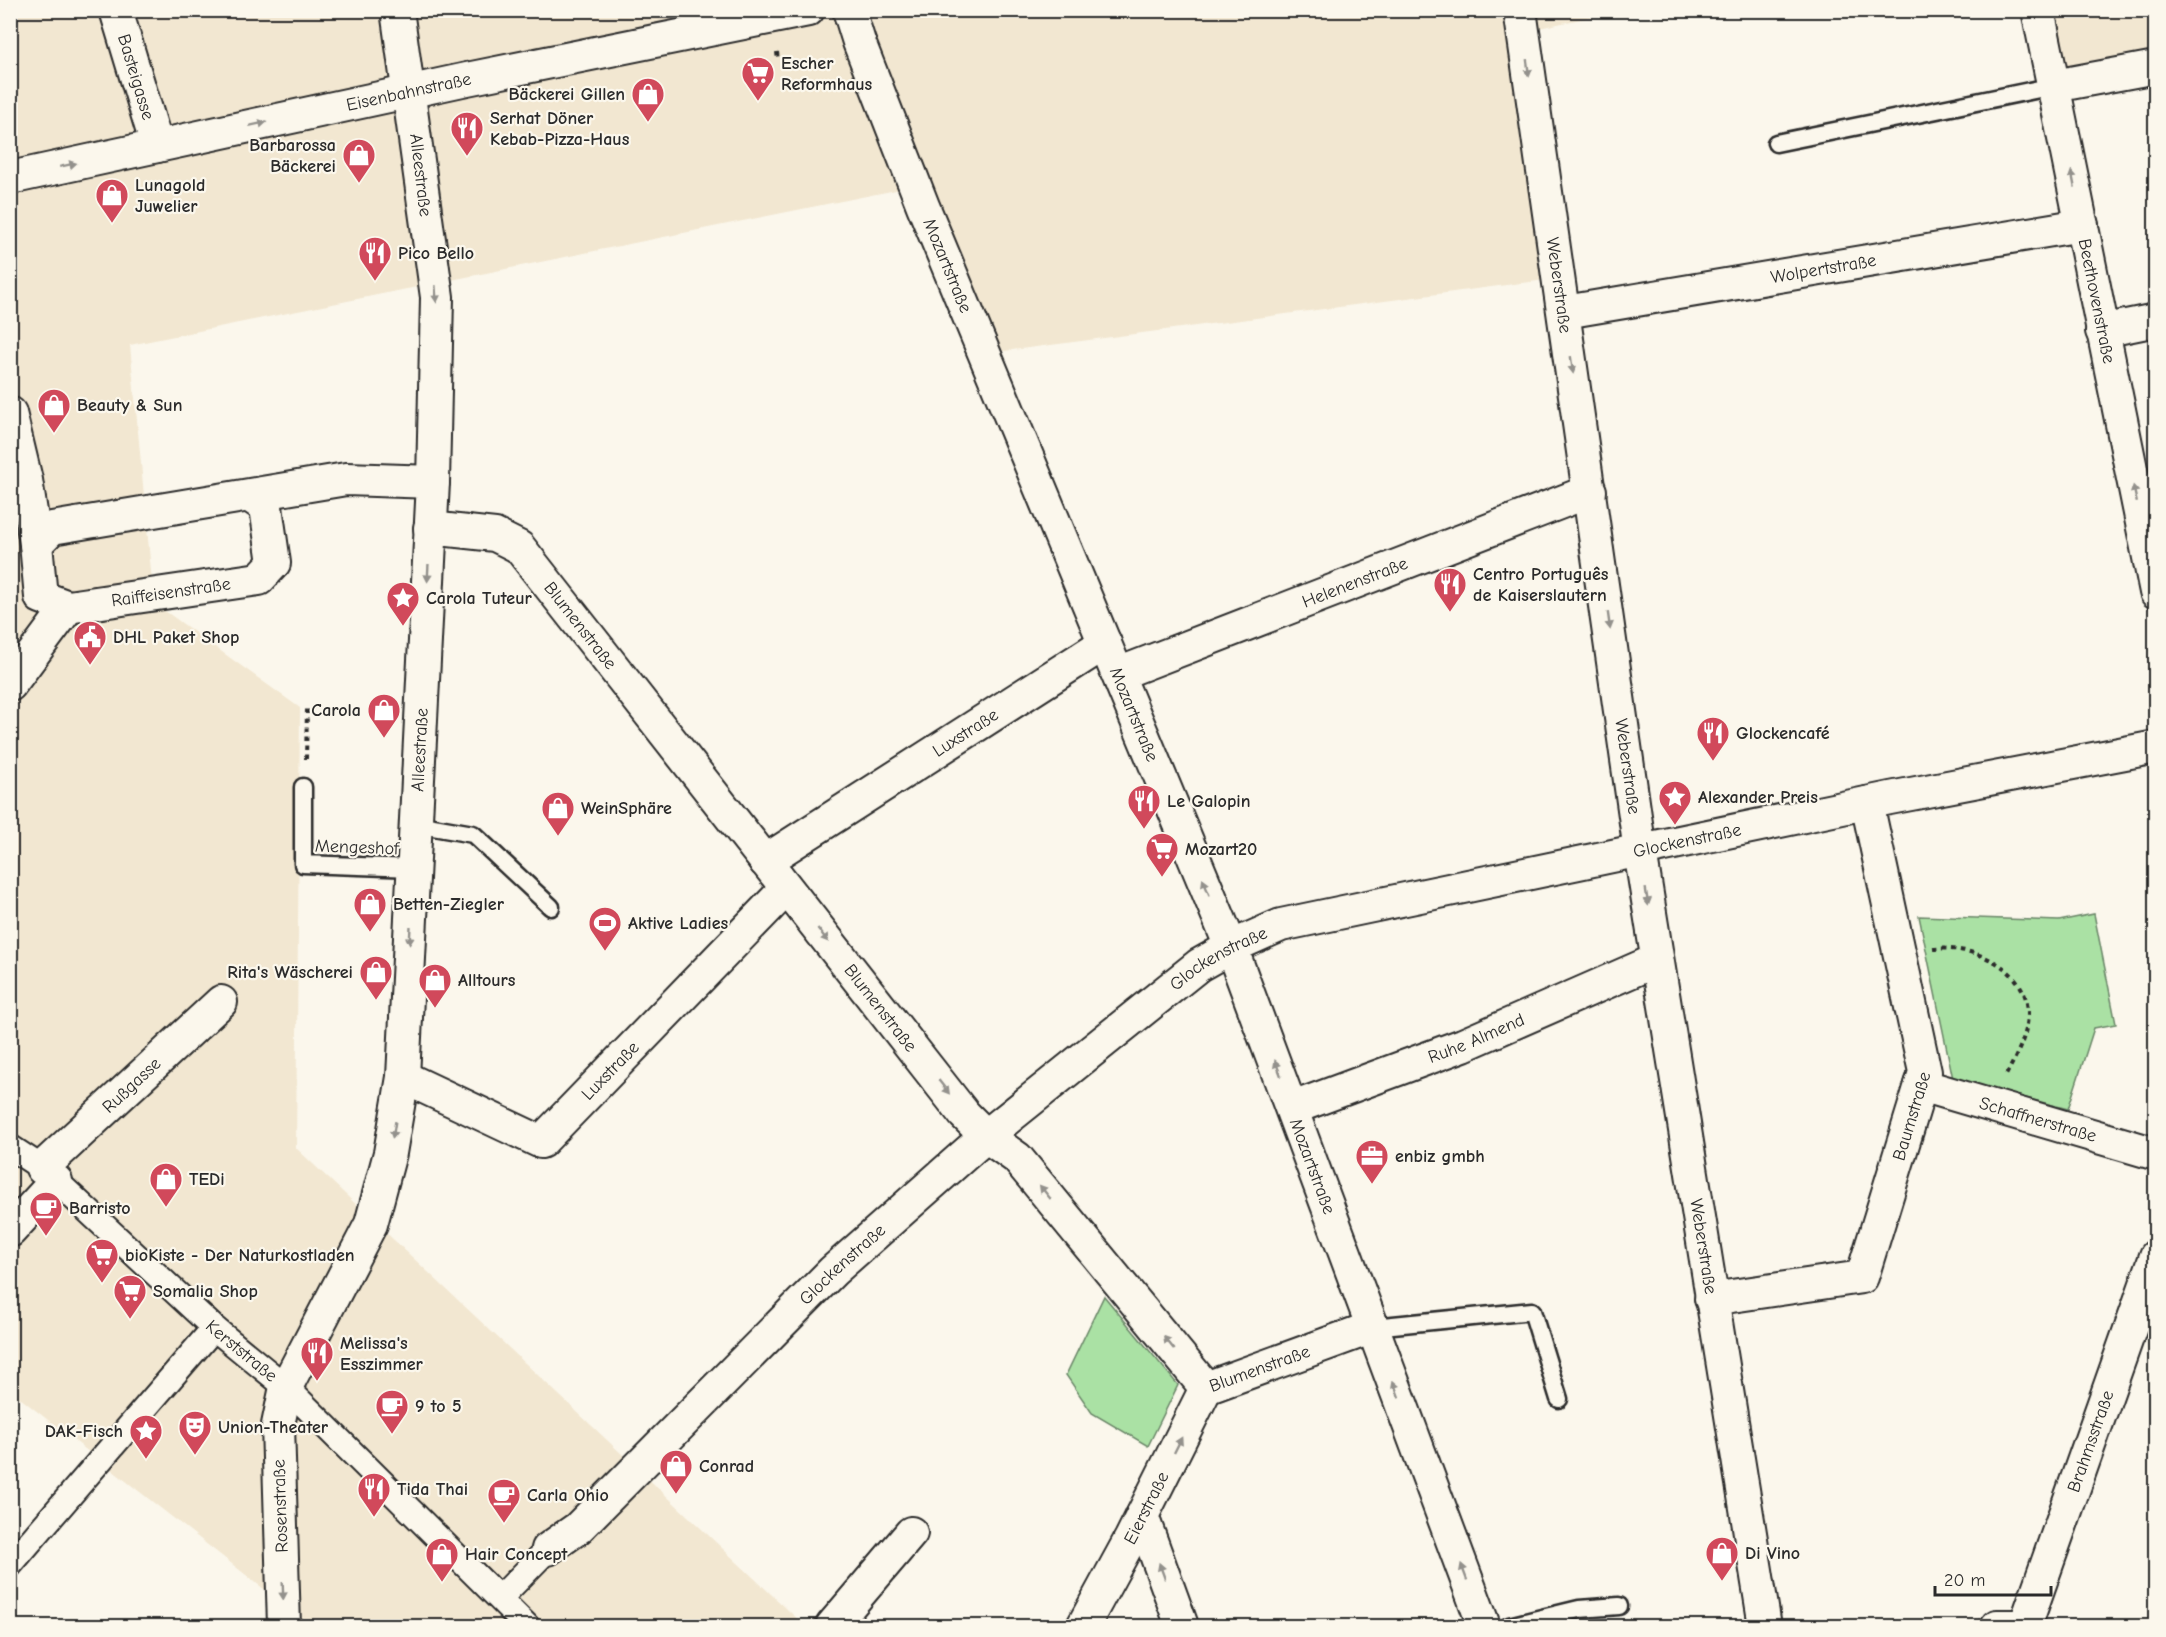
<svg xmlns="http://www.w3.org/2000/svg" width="2166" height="1637" font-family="'Comic Neue',sans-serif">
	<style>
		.built { fill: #f2e7d1 }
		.green { fill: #aae1a4; stroke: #6a8668; stroke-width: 1.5 }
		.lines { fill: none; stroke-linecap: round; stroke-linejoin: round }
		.service-casing { stroke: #2b2b2b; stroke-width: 21 }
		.pedestrian-casing { stroke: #2b2b2b; stroke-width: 28 }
		.minor-casing { stroke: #2b2b2b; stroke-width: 36 }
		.path { stroke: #2b2b2b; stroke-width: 4; stroke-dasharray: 4.5 4.5; stroke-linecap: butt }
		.service { stroke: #fbf7ec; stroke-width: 16 }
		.pedestrian { stroke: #fbf7ec; stroke-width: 24 }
		.minor { stroke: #fbf7ec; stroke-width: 32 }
		.oneway { fill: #93918c }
		.labels { text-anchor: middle; stroke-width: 4.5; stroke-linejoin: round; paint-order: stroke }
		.poi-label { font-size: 18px; font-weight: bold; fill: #2b2b2b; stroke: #fbf7ec; text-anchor: start }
		.street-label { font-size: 18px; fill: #2b2b2b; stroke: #fbf7ec }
	</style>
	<rect width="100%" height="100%" fill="#fbf7ec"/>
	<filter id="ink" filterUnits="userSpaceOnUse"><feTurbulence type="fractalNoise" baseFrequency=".0167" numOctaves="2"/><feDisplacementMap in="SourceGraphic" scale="12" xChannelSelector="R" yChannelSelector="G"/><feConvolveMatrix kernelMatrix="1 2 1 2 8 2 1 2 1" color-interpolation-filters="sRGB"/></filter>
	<g filter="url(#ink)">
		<path class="built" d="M10,11h1608l-107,23 34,246 -578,76 -66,-167 -771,156 24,258 146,105 -4,440 509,478h-505l-31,-33 -258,-202z
			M2050,11h105v45l-92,18z"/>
		<path class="green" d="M2094,914l22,110 -22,4 -26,81 -115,-30 -34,-163 140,5z
			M1104,1296l74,89 -30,61 -56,-33 -26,-38z"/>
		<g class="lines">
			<g class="service-casing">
				<path id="service" d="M1776,143l278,-57
					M303,787v77l111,4
					M416,824l57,10 78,73
					M1373,1327l159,-16 27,88
					M1509,1626l70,-17 40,-3"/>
			</g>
			<g class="pedestrian-casing">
				<g id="pedestrian">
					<path id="s1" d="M10,1147l32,21 172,160 72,59 241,239"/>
					<path d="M10,1565l204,-237"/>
					<path d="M500,1598l48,-49"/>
				</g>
			</g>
			<g class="minor-casing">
				<g id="minor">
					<path id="s2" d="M116,10l41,136"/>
					<path id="s3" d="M849,10l10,32 64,164 308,741 253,679"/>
					<path id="s4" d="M1520,10l120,841 125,775"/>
					<path id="s5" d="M2038,10l118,582"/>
					<path d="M2054,86l102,-19"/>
					<path id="s6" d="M10,178l457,-99 341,-69"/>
					<path id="s7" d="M1565,312l517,-87"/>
					<path d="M2102,331l54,-11"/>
					<path d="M10,413l16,67 10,64 16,-16 294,-49 87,3"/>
					<path id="s8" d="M430,528l65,7 24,12 445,567 22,22 31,22 189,230"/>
					<path id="s9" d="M36,544l5,53 27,10 191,-28 15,-16 -8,-56 -16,-11"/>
					<path id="s10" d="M1118,674l472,-183"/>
					<path d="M10,685l58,-78"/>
					<path id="s11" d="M765,861l340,-218"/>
					<path id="s12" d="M403,1077l138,65 245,-253"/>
					<path id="s13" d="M1921,1085l235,69"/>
					<path id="s14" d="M1293,1108l170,-63 194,-85"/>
					<path id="s15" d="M42,1168l179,-166"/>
					<path d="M10,1231l46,-50"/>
					<path id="s16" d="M1711,1299l151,-22 63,-205 -58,-269"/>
					<path id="s17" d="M1206,1388l167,-61"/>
					<path d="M1142,1516l40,110"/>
					<path id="s18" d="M548,1549l30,-21 255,-257 153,-135 213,-171 32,-18 50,-22 609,-127 266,-51"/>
					<path id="s19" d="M284,1626l-6,-201 8,-38 85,-163 19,-71 13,-76 30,-595 4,-185 -40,-287"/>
					<path d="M832,1626l79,-93"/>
					<path id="s20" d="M1083,1626l48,-88 75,-150"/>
					<path d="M1997,1626h28"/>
					<path id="s21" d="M2025,1626l131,-370"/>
				</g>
			</g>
			<path class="path" d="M777,52l1,9
				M306,759l1,-50
				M1933,949c40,-4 94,18 95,64 0,21 -12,44 -22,62"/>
			<use href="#service" class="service"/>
			<use href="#pedestrian" class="pedestrian"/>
			<use href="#minor" class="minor"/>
		</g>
		<defs><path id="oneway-solid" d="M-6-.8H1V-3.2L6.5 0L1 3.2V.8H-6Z" transform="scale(1.5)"/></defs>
		<g class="oneway">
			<use href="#oneway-solid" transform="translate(1528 68) rotate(82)"/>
			<use href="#oneway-solid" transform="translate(258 124) rotate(-12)"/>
			<use href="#oneway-solid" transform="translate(68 165) rotate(-12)"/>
			<use href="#oneway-solid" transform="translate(2073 179) rotate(-101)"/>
			<use href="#oneway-solid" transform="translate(436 294) rotate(86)"/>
			<use href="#oneway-solid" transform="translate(1572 365) rotate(82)"/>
			<use href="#oneway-solid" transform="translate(2135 494) rotate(-102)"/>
			<use href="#oneway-solid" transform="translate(428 573) rotate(93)"/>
			<use href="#oneway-solid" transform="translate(1609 621) rotate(82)"/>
			<use href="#oneway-solid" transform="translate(1206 887) rotate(-113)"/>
			<use href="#oneway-solid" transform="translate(1647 897) rotate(81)"/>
			<use href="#oneway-solid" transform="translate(823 935) rotate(52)"/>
			<use href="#oneway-solid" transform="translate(410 936) rotate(93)"/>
			<use href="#oneway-solid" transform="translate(1278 1068) rotate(-111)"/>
			<use href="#oneway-solid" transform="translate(944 1087) rotate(52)"/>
			<use href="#oneway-solid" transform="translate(394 1130) rotate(99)"/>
			<use href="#oneway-solid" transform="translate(1045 1192) rotate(-129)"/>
			<use href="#oneway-solid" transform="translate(1169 1343) rotate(-129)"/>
			<use href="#oneway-solid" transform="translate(1396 1389) rotate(-110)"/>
			<use href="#oneway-solid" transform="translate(1178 1445) rotate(-64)"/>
			<use href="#oneway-solid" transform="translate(1162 1571) rotate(-110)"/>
			<use href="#oneway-solid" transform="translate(1464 1572) rotate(-110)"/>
			<use href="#oneway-solid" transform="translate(283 1591) rotate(88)"/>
		</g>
	</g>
	<defs>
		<g id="supermarket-pin" transform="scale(1.725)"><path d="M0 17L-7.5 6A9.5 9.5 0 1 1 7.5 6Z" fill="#d1495b" stroke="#fbf7ec"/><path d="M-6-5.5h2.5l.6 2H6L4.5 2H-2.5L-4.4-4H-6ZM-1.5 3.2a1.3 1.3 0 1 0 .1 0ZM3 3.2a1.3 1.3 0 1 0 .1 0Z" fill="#fff"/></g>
		<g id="shop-pin" transform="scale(1.725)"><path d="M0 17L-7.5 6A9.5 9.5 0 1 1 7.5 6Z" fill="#d1495b" stroke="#fbf7ec"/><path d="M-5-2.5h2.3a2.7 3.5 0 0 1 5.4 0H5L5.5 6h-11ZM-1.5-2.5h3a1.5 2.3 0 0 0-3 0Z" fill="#fff"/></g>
		<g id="restaurant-pin" transform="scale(1.725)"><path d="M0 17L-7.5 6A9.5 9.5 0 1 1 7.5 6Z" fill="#d1495b" stroke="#fbf7ec"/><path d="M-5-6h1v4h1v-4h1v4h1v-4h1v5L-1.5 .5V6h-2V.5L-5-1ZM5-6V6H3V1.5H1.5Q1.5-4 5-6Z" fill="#fff"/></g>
		<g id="sight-pin" transform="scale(1.725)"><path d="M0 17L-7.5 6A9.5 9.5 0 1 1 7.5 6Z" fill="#d1495b" stroke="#fbf7ec"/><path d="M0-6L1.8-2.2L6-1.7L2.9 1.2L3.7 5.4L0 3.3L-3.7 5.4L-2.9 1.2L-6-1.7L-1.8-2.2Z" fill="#fff"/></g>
		<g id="civic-pin" transform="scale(1.725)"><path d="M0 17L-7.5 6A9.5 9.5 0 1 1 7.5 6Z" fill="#d1495b" stroke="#fbf7ec"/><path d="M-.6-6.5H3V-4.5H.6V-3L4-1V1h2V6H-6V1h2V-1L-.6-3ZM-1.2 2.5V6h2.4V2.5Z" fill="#fff"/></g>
		<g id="stadium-pin" transform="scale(1.725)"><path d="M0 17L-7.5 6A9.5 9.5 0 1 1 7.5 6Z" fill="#d1495b" stroke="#fbf7ec"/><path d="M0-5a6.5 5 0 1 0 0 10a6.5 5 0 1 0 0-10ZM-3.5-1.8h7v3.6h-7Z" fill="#fff"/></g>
		<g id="office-pin" transform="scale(1.725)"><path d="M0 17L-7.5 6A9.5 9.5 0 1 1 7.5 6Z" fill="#d1495b" stroke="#fbf7ec"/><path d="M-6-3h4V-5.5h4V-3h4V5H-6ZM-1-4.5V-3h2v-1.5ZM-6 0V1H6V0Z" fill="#fff"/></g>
		<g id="cafe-pin" transform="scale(1.725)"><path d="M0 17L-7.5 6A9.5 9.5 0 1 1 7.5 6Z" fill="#d1495b" stroke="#fbf7ec"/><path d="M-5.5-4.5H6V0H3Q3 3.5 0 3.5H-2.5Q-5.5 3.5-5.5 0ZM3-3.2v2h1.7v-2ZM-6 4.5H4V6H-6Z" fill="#fff"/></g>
		<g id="theatre-pin" transform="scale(1.725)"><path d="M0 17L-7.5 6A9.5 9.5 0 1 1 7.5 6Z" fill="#d1495b" stroke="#fbf7ec"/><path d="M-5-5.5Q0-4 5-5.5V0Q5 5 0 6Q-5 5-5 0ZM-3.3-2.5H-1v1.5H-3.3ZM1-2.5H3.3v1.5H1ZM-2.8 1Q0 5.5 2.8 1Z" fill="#fff"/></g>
	</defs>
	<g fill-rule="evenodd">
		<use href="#supermarket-pin" x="758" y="73"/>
		<use href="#shop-pin" x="648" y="94"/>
		<use href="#restaurant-pin" x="467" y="128"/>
		<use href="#shop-pin" x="359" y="155"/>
		<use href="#shop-pin" x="112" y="195"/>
		<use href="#restaurant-pin" x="375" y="253"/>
		<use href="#shop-pin" x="54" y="405"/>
		<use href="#restaurant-pin" x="1450" y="584"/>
		<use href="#sight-pin" x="403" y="598"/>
		<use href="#civic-pin" x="90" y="637"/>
		<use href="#shop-pin" x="384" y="710"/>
		<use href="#restaurant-pin" x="1713" y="733"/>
		<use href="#sight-pin" x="1675" y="797"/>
		<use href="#restaurant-pin" x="1144" y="801"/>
		<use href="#shop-pin" x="558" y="808"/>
		<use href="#supermarket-pin" x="1162" y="849"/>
		<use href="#shop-pin" x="370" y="904"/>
		<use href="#stadium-pin" x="605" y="923"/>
		<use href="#shop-pin" x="376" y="972"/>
		<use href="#shop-pin" x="435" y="980"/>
		<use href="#office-pin" x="1372" y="1156"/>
		<use href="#shop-pin" x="166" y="1179"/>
		<use href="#cafe-pin" x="46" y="1208"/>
		<use href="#supermarket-pin" x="102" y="1255"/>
		<use href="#supermarket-pin" x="130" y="1291"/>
		<use href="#restaurant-pin" x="317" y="1353"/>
		<use href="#cafe-pin" x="392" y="1406"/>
		<use href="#theatre-pin" x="195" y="1427"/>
		<use href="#sight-pin" x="146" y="1431"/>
		<use href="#shop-pin" x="676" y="1466"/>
		<use href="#restaurant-pin" x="374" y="1489"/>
		<use href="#cafe-pin" x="504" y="1495"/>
		<use href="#shop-pin" x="1722" y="1553"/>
		<use href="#shop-pin" x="442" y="1554"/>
	</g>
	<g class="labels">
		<g class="poi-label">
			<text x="781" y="69">Escher<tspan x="781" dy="21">Reformhaus</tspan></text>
			<text x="625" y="100" text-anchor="end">Bäckerei Gillen</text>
			<text x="490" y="124">Serhat Döner<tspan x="490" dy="21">Kebab-Pizza-Haus</tspan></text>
			<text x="336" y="151" text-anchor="end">Barbarossa<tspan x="336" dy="21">Bäckerei</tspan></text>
			<text x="135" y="191">Lunagold<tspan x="135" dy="21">Juwelier</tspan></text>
			<text x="398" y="259">Pico Bello</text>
			<text x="77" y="411">Beauty &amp; Sun</text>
			<text x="1473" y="580">Centro Português<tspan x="1473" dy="21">de Kaiserslautern</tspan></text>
			<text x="426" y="604">Carola Tuteur</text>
			<text x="113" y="643">DHL Paket Shop</text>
			<text x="361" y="716" text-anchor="end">Carola</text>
			<text x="1736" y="739">Glockencafé</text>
			<text x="1698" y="803">Alexander Preis</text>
			<text x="1167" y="807">Le Galopin</text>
			<text x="581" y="814">WeinSphäre</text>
			<text x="1185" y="855">Mozart20</text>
			<text x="393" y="910">Betten-Ziegler</text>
			<text x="628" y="929">Aktive Ladies</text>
			<text x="353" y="978" text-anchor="end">Rita's Wäscherei</text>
			<text x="458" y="986">Alltours</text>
			<text x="1395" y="1162">enbiz gmbh</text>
			<text x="189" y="1185">TEDi</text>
			<text x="69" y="1214">Barristo</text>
			<text x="125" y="1261">bioKiste - Der Naturkostladen</text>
			<text x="153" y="1297">Somalia Shop</text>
			<text x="340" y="1349">Melissa's<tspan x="340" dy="21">Esszimmer</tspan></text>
			<text x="415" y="1412">9 to 5</text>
			<text x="218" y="1433">Union-Theater</text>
			<text x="123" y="1437" text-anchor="end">DAK-Fisch</text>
			<text x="699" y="1472">Conrad</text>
			<text x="397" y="1495">Tida Thai</text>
			<text x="527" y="1501">Carla Ohio</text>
			<text x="1745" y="1559">Di Vino</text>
			<text x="465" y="1560">Hair Concept</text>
		</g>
		<g class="street-label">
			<text dy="6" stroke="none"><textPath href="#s2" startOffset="70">Basteigasse</textPath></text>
			<text dy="6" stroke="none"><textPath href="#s6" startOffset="408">Eisenbahnstraße</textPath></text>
			<text transform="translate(421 175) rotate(83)" y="6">Alleestraße</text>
			<text dy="6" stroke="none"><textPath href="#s3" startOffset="274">Mozartstraße</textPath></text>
			<text dy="6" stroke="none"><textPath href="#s7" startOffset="262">Wolpertstraße</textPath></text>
			<text dy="6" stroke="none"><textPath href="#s4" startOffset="278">Weberstraße</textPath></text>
			<text dy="6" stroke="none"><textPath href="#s5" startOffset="297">Beethovenstraße</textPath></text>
			<text dy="6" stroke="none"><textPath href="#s10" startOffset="254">Helenenstraße</textPath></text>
			<text dy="6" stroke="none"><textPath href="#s9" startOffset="186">Raiffeisenstraße</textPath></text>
			<text dy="6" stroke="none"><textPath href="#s8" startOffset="192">Blumenstraße</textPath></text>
			<text dy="6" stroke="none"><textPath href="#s3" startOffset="760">Mozartstraße</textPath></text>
			<text dy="6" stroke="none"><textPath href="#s11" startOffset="238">Luxstraße</textPath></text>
			<text dy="6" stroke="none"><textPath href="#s19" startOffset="902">Alleestraße</textPath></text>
			<text dy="6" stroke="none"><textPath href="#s4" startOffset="764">Weberstraße</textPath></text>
			<text dy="6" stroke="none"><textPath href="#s18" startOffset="1382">Glockenstraße</textPath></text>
			<text transform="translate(357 847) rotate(2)" y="6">Mengeshof</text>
			<text dy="6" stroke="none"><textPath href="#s18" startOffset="896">Glockenstraße</textPath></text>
			<text dy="6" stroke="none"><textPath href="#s8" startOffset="678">Blumenstraße</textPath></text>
			<text dy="6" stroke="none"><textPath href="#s14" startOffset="196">Ruhe Almend</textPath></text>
			<text dy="6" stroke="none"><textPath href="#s12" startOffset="252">Luxstraße</textPath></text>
			<text dy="6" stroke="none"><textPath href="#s15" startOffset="122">Rußgasse</textPath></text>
			<text dy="6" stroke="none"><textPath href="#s16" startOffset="321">Baumstraße</textPath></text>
			<text dy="6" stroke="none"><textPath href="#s13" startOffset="122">Schaffnerstraße</textPath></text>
			<text dy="6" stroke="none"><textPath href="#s3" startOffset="1246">Mozartstraße</textPath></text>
			<text dy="6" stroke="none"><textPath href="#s4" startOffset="1250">Weberstraße</textPath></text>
			<text dy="6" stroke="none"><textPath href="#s18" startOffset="410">Glockenstraße</textPath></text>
			<text dy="6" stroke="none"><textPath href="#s1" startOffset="309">Kerststraße</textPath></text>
			<text dy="6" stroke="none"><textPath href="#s17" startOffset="57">Blumenstraße</textPath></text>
			<text dy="6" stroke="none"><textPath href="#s21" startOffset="196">Brahmsstraße</textPath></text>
			<text transform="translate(280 1506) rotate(-92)" y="6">Rosenstraße</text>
			<text dy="6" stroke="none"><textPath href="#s20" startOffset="134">Eierstraße</textPath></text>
		</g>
	</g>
	<rect width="2166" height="1637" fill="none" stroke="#fbf7ec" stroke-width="36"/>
	<rect x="18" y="18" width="2130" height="1601" fill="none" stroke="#2b2b2b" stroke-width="2" filter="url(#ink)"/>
	<path d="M1935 1586v9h116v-9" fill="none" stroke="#2b2b2b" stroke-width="3"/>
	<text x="1944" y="1586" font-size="18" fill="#2b2b2b" stroke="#fbf7ec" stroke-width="4.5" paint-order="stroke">20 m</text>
</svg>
